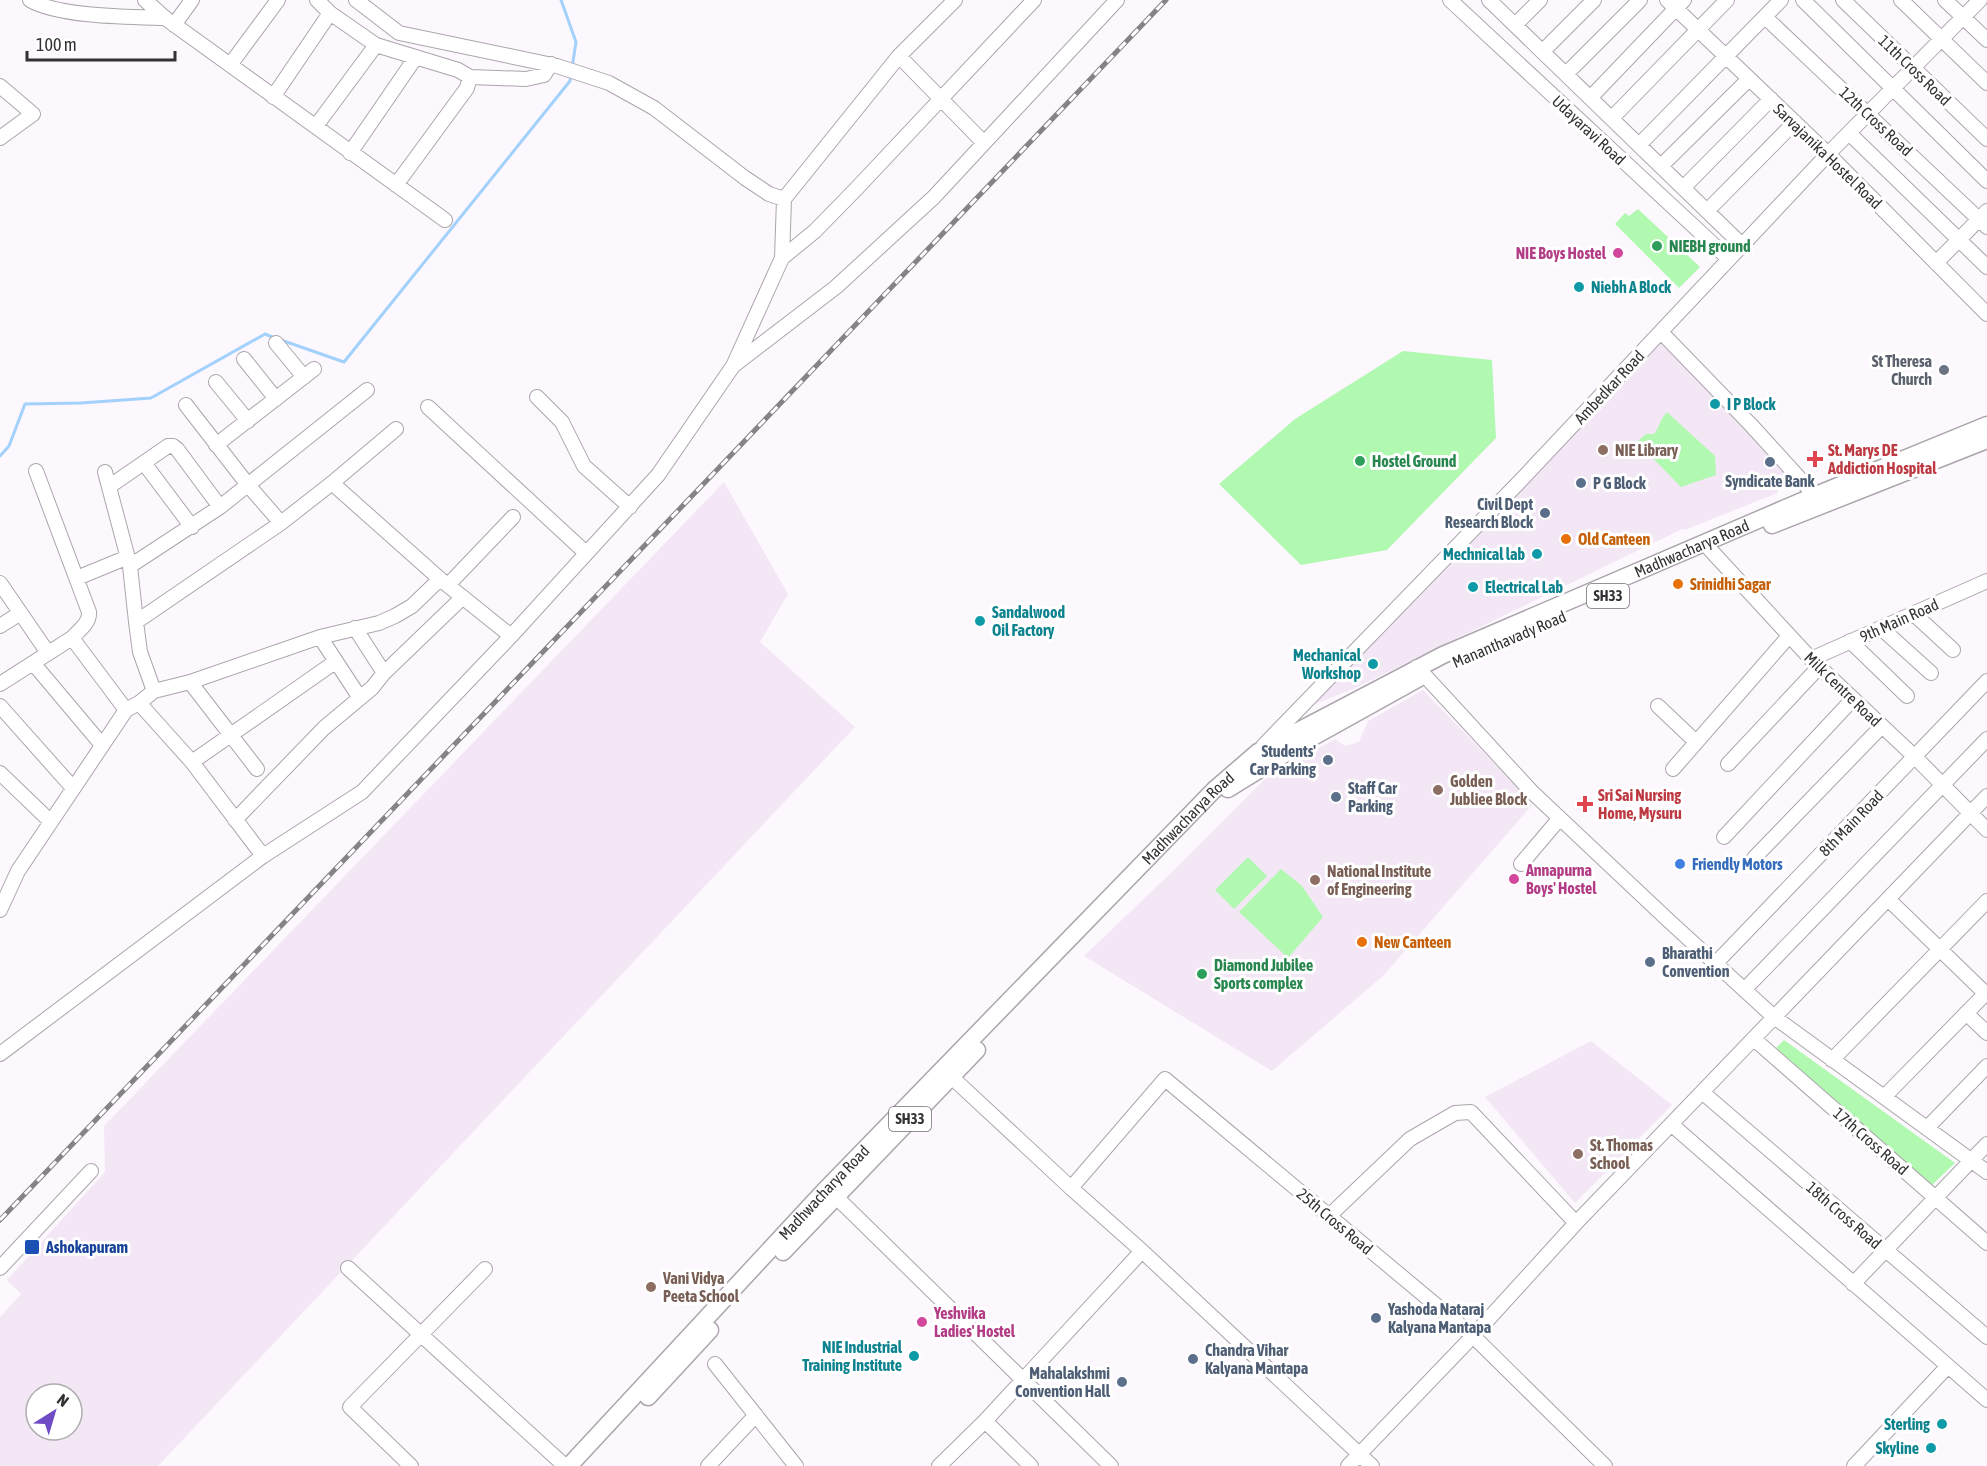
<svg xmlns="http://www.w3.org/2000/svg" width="1987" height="1466" font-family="'Asap Condensed',sans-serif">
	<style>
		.built { fill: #f3e7f5; fill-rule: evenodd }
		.green { fill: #b1f8b1 }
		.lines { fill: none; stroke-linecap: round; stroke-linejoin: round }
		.stream { stroke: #a2d1fb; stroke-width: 3 }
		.minor-casing { stroke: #aba5ac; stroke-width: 16 }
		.major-casing { stroke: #aba5ac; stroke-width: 19 }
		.minor { stroke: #fff; stroke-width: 14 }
		.major { stroke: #fff; stroke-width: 16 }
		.rail-casing { stroke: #868287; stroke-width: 5 }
		.rail { stroke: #fff; stroke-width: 3; stroke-dasharray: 9; stroke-linecap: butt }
		.leisure-dot { fill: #2e9e5b; stroke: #fff; stroke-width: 2 }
		.hotel-dot { fill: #d1479c; stroke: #fff; stroke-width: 2 }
		.culture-dot { fill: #0f9aa8; stroke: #fff; stroke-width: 2 }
		.worship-dot { fill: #6b7280; stroke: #fff; stroke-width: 2 }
		.education-dot { fill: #8d6e63; stroke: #fff; stroke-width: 2 }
		.health-dot { fill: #e0444e; stroke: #fff; stroke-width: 2 }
		.service-dot { fill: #5c6f8a; stroke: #fff; stroke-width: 2 }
		.food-dot { fill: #e8710a; stroke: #fff; stroke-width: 2 }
		.shop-dot { fill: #3f7fe0; stroke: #fff; stroke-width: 2 }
		.transit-dot { fill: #1a4fb4; stroke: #fff; stroke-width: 2 }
		.labels { text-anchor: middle; stroke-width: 6; stroke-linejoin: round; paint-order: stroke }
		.shield { fill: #fff; stroke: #716f71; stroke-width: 1.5 }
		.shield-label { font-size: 15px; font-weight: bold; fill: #343134 }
		.street-label { font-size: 16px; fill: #343134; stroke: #fff }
		.leisure-label { font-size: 16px; font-weight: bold; fill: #27864d; stroke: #fff; text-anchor: start }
		.hotel-label { font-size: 16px; font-weight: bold; fill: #b23c85; stroke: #fff; text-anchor: start }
		.culture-label { font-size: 16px; font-weight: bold; fill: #0d838f; stroke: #fff; text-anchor: end }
		.worship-label { font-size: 16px; font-weight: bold; fill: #5b616d; stroke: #fff; text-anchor: end }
		.education-label { font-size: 16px; font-weight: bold; fill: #785e54; stroke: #fff; text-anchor: start }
		.health-label { font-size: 16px; font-weight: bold; fill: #be3a42; stroke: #fff; text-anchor: start }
		.service-label { font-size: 16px; font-weight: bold; fill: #4e5e75; stroke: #fff; text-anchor: start }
		.food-label { font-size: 16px; font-weight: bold; fill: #c56008; stroke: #fff; text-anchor: start }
		.shop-label { font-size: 16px; font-weight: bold; fill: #366cbe; stroke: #fff; text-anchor: start }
		.transit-label { font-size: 16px; font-weight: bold; fill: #164399; stroke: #fff; text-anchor: start }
	</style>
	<rect width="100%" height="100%" fill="#fdf7fe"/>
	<path class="built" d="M1664,340l123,123 -10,30 -92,37 -3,-1 -329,160 -38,15 211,-224z
		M724,482l64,112 -28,48 95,85 -697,739h-158v-149l21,-23 -14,-14 98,-108 -1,-46zM36,1394h36v36h-36z
		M1423,690l103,106 6,9 -149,171 -111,95 -188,-115 89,-85 93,-93 69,-39 10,7 14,-4 9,-21z
		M1591,1041l81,64 -97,98 -90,-106z"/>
	<path class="green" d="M1638,209l62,58 -21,21 -64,-64 10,-11 4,3z
		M1403,351l89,9 4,78 -109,112 -86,15 -82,-81 76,-65z
		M1667,412l48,44 1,19 -35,12 -44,-45 9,-8h8c6,-7 6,-15 13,-22z
		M1248,857l19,19 -33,33 -19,-19z
		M1281,869l21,17 21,31 -35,41 -49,-46z
		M1784,1040l171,123 -24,23 -155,-138z"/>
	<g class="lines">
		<path class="stream" d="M561,0l15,42 -4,26
			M281,340l63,22 226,-281 1,-7
			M0,456l9,-10 16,-42 56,-1 70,-5 114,-64 10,4"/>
		<g class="minor-casing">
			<path id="minor" d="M30,0c29,17 101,17 135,18l280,202
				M145,0l20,18
				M317,0l13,13 46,32 82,25 12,7 -3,11 -71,97
				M356,0l43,33 158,33 52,17 45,25 91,70 24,16 15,5
				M1450,0l279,259
				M1489,0l253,245
				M1667,0l161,154 159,160
				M1803,0l184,181
				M1843,0l144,139
				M1901,0l86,83
				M1945,0l42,40
				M1765,17l222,210
				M174,25l18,-25
				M1515,25l25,-25
				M1543,51l51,-51
				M899,56l85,87
				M230,65l48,-65
				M1566,74l74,-74
				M470,77l56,2 18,-4 7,-11
				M0,86l33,28 -33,24
				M273,97l57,-84
				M1591,97l93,-97
				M1612,118l115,-118
				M316,126l60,-81
				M1849,133l138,134
				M1639,145l142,-145
				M350,153l66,-96
				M1661,166l88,-87
				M1683,188l88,-89
				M1707,211l88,-89
				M782,258l33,-27 42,-43 177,-188
				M1936,263l51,-52
				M1661,332l90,93 69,76
				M276,343l28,34
				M244,359l32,40
				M734,364l48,-106 2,-59 115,-143 56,-56
				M216,382l32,39
				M537,397l25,25 22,44 46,41
				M186,405l62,80 33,38
				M428,407l158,146
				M216,445l98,-76
				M144,463l48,64
				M36,471l53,141c1,11 -10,18 -17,26
				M105,472l25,94 6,56
				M332,483l108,96 71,57
				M110,486l58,-40h5l4,3 43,58
				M1704,543l107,116 104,98 72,73
				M130,566l90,-59 147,-117
				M77,578l51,-21
				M0,583l48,70
				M448,585l65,-68
				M1914,614l39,36
				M0,626l19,-12
				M355,628l29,45
				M1881,628l50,45
				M320,637l40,61
				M1850,641l57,55
				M1811,659l176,-78
				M33,663l69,82
				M1417,667l114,124 137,129 106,97 213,155
				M190,682l67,87
				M0,684l72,-46 54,72
				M154,691l-14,-39 -4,-30 145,-99 51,-40 64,-54
				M139,703l53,59 71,94
				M0,706l73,82
				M1658,706l38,36
				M1263,746l261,-269 304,-323 152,-154
				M192,762l143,-100
				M1728,764l91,-97
				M1673,769l116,-133
				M0,773l51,49
				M235,820l89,-92 48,-40 12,-15 79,-76
				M1724,837l129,-138
				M1754,858l128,-132
				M1521,864l39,-46
				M1888,899l98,95
				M0,910l18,-39 108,-161 13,-7 15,-12 36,-9 130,-45 59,-14 16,-7 17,-10 28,-27
				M1715,964l272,-283
				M1744,990l243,-251
				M1966,1013l21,20
				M1754,1039l233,204
				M0,1054l263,-198 99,-64 149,-156 147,-161 75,-109 103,-79 98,-90 183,-197
				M1832,1060l155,-159
				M944,1070l127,118 71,63 230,215
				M1702,1092l285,245
				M1884,1097l103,-105
				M1671,1124l316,276
				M1927,1128l60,-62
				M1071,1188l94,-109 308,257 132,130
				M829,1190l282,276
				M1329,1216l81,-77 45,-26 16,-1 105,111
				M0,1268l91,-97
				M348,1268l217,198
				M1853,1284l134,-140
				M715,1364l81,102
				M985,1421l46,45
				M411,1466l-61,-59 135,-138
				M708,1466l48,-51
				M939,1466l46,-45 157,-170
				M1348,1466l125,-130 103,-113 411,-427
				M1854,1466l94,-100"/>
		</g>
		<g class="major-casing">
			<g id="major">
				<path d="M1772,525l215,-85"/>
				<path d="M1228,789l76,-47 117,-65"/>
				<path d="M783,1252l194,-202"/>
				<path d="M648,1397l62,-67"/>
				<path id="s1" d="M569,1466l258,-278 387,-398 44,-38 185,-97 373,-160 171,-70"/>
			</g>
		</g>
		<use href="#minor" class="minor"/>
		<use href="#major" class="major"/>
		<g class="rail-casing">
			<path id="rail" d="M0,1220l1166,-1220"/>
		</g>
		<use href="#rail" class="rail"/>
	</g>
	<g class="leisure-dot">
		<circle cx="1657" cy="246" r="6"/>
		<circle cx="1360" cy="461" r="6"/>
		<circle cx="1202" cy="974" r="6"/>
	</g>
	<g class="hotel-dot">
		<circle cx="1618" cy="253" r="6"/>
		<circle cx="1514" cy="879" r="6"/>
		<circle cx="922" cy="1322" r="6"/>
	</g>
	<g class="culture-dot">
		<circle cx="1579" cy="287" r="6"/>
		<circle cx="1715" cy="404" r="6"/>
		<circle cx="1537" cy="554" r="6"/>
		<circle cx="1473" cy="587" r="6"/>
		<circle cx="980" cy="621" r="6"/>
		<circle cx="1373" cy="664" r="6"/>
		<circle cx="914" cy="1356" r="6"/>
		<circle cx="1942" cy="1424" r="6"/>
		<circle cx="1931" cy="1448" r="6"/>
	</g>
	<circle class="worship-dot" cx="1944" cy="370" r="6"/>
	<g class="education-dot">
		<circle cx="1603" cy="450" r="6"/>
		<circle cx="1438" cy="790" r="6"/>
		<circle cx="1315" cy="880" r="6"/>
		<circle cx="1578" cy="1154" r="6"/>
		<circle cx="651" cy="1287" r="6"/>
	</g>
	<g class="health-dot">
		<path d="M1812 450h6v6h6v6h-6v6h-6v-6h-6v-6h6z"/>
		<path d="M1582 795h6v6h6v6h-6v6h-6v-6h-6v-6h6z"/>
	</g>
	<g class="service-dot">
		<circle cx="1770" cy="462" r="6"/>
		<circle cx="1581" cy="483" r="6"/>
		<circle cx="1545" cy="513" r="6"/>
		<circle cx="1328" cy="760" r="6"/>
		<circle cx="1336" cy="797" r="6"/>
		<circle cx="1650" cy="962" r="6"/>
		<circle cx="1376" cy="1318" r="6"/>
		<circle cx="1193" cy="1359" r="6"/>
		<circle cx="1122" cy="1382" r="6"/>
	</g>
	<g class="food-dot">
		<circle cx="1566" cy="539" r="6"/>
		<circle cx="1678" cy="584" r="6"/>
		<circle cx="1362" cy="942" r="6"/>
	</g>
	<circle class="shop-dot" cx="1680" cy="864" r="6"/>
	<rect class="transit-dot" x="24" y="1239" width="16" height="16" rx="3"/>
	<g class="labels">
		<g class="shield">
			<rect x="1587" y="584" width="42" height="24" rx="4.5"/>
			<rect x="889" y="1107" width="42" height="24" rx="4.5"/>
		</g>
		<g class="shield-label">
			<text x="1608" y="601">SH33</text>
			<text x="910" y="1124">SH33</text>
		</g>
		<g class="street-label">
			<text transform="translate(1915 70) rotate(44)" y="6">11th Cross Road</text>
			<text transform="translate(1876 121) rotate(43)" y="6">12th Cross Road</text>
			<text transform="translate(1589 130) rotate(43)" y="6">Udayaravi Road</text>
			<text transform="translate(1828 156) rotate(44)" y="6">Sarvajanika Hostel Road</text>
			<text transform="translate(1609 387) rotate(-47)" y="6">Ambedkar Road</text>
			<text dy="6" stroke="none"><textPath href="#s1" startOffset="1472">Madhwacharya Road</textPath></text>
			<text transform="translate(1899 620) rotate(-24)" y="6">9th Main Road</text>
			<text transform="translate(1509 639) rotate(-23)" y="6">Mananthavady Road</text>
			<text transform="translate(1843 689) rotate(44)" y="6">Milk Centre Road</text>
			<text dy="6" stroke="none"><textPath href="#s1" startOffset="896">Madhwacharya Road</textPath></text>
			<text transform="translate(1851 823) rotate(-46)" y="6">8th Main Road</text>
			<text transform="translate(1871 1141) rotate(41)" y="6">17th Cross Road</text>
			<text dy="6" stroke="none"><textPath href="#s1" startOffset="374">Madhwacharya Road</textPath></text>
			<text transform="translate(1844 1215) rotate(41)" y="6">18th Cross Road</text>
			<text transform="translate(1335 1221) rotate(40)" y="6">25th Cross Road</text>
		</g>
		<g class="leisure-label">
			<text x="1669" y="252">NIEBH ground</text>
			<text x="1372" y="467">Hostel Ground</text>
			<text x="1214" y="971">Diamond Jubilee<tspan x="1214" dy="18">Sports complex</tspan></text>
		</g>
		<g class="hotel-label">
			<text x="1606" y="259" text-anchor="end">NIE Boys Hostel</text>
			<text x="1526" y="876">Annapurna<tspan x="1526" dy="18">Boys' Hostel</tspan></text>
			<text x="934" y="1319">Yeshvika<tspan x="934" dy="18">Ladies' Hostel</tspan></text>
		</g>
		<g class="culture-label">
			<text x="1591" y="293" text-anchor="start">Niebh A Block</text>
			<text x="1727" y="410" text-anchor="start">I P Block</text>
			<text x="1525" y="560">Mechnical lab</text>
			<text x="1485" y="593" text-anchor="start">Electrical Lab</text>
			<text x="992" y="618" text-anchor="start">Sandalwood<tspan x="992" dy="18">Oil Factory</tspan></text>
			<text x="1361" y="661">Mechanical<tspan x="1361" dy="18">Workshop</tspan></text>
			<text x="902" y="1353">NIE Industrial<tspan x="902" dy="18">Training Institute</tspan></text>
			<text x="1930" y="1430">Sterling</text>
			<text x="1919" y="1454">Skyline</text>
		</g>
		<g class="worship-label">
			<text x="1932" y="367">St Theresa<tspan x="1932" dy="18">Church</tspan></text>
		</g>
		<g class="education-label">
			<text x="1615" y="456">NIE Library</text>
			<text x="1450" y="787">Golden<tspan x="1450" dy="18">Jubliee Block</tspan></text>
			<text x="1327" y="877">National Institute<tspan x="1327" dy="18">of Engineering</tspan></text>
			<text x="1590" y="1151">St. Thomas<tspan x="1590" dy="18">School</tspan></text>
			<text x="663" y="1284">Vani Vidya<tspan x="663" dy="18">Peeta School</tspan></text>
		</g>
		<g class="health-label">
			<text x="1828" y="456">St. Marys DE<tspan x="1828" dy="18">Addiction Hospital</tspan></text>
			<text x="1598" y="801">Sri Sai Nursing<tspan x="1598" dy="18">Home, Mysuru</tspan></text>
		</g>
		<g class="service-label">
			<text x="1770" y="487" text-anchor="middle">Syndicate Bank</text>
			<text x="1593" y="489">P G Block</text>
			<text x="1533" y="510" text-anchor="end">Civil Dept<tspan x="1533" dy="18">Research Block</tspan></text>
			<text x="1316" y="757" text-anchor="end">Students'<tspan x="1316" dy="18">Car Parking</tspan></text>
			<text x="1348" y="794">Staff Car<tspan x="1348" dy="18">Parking</tspan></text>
			<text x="1662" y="959">Bharathi<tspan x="1662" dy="18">Convention</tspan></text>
			<text x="1388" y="1315">Yashoda Nataraj<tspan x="1388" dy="18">Kalyana Mantapa</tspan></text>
			<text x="1205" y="1356">Chandra Vihar<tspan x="1205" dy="18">Kalyana Mantapa</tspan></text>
			<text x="1110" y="1379" text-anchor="end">Mahalakshmi<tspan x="1110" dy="18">Convention Hall</tspan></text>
		</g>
		<g class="food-label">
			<text x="1578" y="545">Old Canteen</text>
			<text x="1690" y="590">Srinidhi Sagar</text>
			<text x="1374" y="948">New Canteen</text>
		</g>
		<g class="shop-label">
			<text x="1692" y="870">Friendly Motors</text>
		</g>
		<g class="transit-label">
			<text x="46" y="1253">Ashokapuram</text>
		</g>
	</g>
	<g transform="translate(54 1412) rotate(37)"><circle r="28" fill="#ffffff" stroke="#aeadae" stroke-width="1.5"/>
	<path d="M0-4.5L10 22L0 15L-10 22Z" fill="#6f4cc5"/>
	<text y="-9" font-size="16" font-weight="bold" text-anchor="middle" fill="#343134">N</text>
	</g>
	<path d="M27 51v9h148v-9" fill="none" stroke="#343134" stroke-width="3"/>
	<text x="36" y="51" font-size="18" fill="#343134" stroke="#ffffff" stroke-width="4.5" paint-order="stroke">100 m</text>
</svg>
